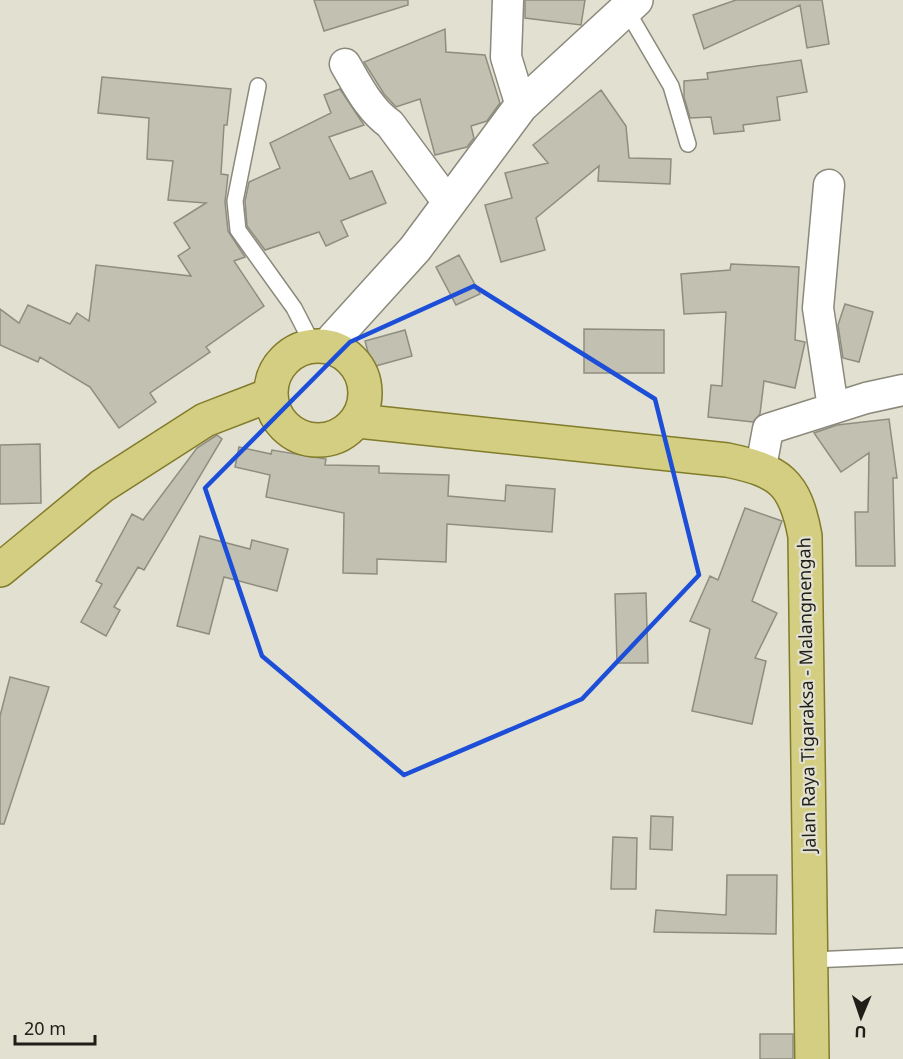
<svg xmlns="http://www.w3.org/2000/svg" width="903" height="1059" font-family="'Noto Sans',sans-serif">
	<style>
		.building { fill: #c1c0b1; stroke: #8e8d7f; stroke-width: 1.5 }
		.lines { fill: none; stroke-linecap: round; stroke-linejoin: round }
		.lane-casing { stroke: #8a897b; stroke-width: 18 }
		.street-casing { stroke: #8a897b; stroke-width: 33 }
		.secondary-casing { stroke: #8a897b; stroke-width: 36 }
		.primary-casing { stroke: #827b29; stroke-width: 36 }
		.lane { stroke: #fff; stroke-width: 15 }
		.street { stroke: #fff; stroke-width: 30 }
		.secondary { stroke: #fff; stroke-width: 33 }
		.primary { stroke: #d4ce83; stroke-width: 33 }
		.marked { fill: none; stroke: #1d4ed8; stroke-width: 4.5; stroke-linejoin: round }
		.labels { text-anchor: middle; stroke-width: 4.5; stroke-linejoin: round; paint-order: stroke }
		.street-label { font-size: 18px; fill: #1f1e19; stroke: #e1e0d1 }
	</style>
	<rect width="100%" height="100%" fill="#e1e0d1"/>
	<path class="building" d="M314,0h94v5l-84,26z
		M525,0h60l-4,25 -56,-7z
		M736,0h86l7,44 -22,4 -7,-43 -96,44 -11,-34z
		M445,29l1,23 39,3 15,48 -13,18 -16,5 3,12 -7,9 -32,8 -15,-56 -24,8 -12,-13 -20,-32z
		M801,60l6,32 -30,5 3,23 -37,5 1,6 -30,3 -3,-17 -21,1 -6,-21v-16l24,-2 -1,-6z
		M102,77l129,12 -4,36h-3l-3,49 7,1 -3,27 3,29 17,26 -11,4 30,45 -58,41 4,5 -60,41 6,9 -37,26 -29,-41 -50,-30 -2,5 -38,-17v-36l19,14 9,-18 42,19 7,-11 12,8 7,-56 95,11 -13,-20 12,-8 -16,-25 32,-20 -38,-3 5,-39 -26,-2 2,-41 -51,-5z
		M340,89l24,36 -35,12 21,42 22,-8 14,32 -45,18 7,15 -22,10 -7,-14 -54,18 -18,-24 -2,-25 4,-19 31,-14 -10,-25 61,-30 -7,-18z
		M601,90l25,36 3,32 42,1 -1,25 -72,-3 1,-15 -63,52 9,32 -44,12 -16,-57 27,-7 -7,-25 43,-10 -15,-18z
		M459,255l21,39 -24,11 -20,-38z
		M731,264l68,3 -4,73 10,2 -10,46 -31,-7 -4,33 -7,8 -45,-5 3,-32 11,1 4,-74 -42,2 -3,-40 49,-4z
		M845,304l28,8 -14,50 -16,-4 -5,-33z
		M584,329l80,1v43h-80z
		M405,330l7,26 -40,11 -7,-26z
		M889,419l8,59h-4l2,88h-39l-1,-54h13l1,-59 -28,19 -27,-39 23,-8z
		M217,435l5,4 -78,131 -6,-3 -24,40 6,3 -14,26 -25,-14 21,-38 -6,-3 36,-67 11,6 54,-72z
		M40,444l1,59 -41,1v-59z
		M239,447l32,7 1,-4 54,9 -1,6 54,1v7l70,2 -1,21 57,5 1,-16 49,4 -3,43 -105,-8 -1,38 -69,-3v15l-34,-1 1,-60 -78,-16 4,-22 -35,-8z
		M745,508l37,13 -30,80 25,12 -22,45 11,3 -14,63 -60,-13 18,-82 -20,-8 20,-45 8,4z
		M200,536l50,13 2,-9 36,9 -11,42 -53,-14 -15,57 -32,-8z
		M646,593l2,70h-31l-2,-69z
		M10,677l39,10 -45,137h-4v-108z
		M651,816l22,1 -1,33 -22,-1z
		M613,837l24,1 -1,51h-25z
		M727,875h50l-1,59 -122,-2 2,-22 70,5z
		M760,1034h33v25h-33z"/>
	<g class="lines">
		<g class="lane-casing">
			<path id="lane" d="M626,9l45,77 17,58
				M258,86l-23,115 3,29 56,78 19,37
				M812,960l91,-4"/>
		</g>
		<g class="street-casing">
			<path id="street" d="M508,0l-2,57 15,49
				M345,64c13,22 24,45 45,60l59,80
				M829,185l-11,123 15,100
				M761,467l7,-38 98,-31 37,-8"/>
		</g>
		<g class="secondary-casing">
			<path id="secondary" d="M327,346l88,-97 106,-143 115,-106"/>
		</g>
		<g class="primary-casing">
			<path id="primary" d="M271 393a47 47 0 1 1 94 0a47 47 0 1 1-94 0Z
				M358,421l369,39c53,11 68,22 78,76l7,523
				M0,570l102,-84 103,-66 65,-25"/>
		</g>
		<use href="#lane" class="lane"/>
		<use href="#street" class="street"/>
		<use href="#secondary" class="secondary"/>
		<use href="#primary" class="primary"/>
	</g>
	<path class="marked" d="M474,286l181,113 44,176 -117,124 -178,76 -142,-119 -57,-168 145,-146z"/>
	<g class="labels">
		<g class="street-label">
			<text transform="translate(807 695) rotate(-91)" y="6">Jalan Raya Tigaraksa - Malangnengah</text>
		</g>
	</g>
	<g transform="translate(861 1017) rotate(182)" stroke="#e1e0d1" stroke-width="4.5" paint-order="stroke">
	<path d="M0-4.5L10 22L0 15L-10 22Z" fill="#1f1e19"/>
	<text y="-9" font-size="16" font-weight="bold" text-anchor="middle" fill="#1f1e19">U</text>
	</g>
	<path d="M15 1035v9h80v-9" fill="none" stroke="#1f1e19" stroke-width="3"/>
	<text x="24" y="1035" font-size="18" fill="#1f1e19" stroke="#e1e0d1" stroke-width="4.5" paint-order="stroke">20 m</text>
</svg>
